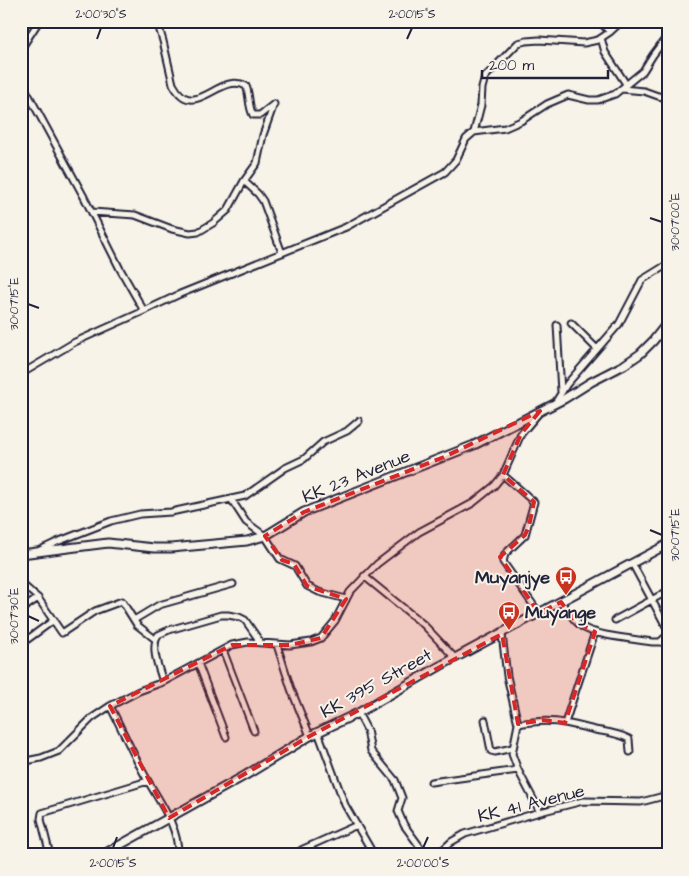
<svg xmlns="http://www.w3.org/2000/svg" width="689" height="876" font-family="'Architects Daughter',sans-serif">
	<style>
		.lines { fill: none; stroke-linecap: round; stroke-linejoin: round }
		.street-casing { stroke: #22223b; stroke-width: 9 }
		.secondary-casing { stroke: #22223b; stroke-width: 11 }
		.street { stroke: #f7f3e8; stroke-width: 5 }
		.secondary { stroke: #f7f3e8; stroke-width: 7 }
		.marked { fill: #d62828; fill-opacity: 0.2; stroke: #d62828; stroke-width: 4; stroke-dasharray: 10 6; stroke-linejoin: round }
		.ticks { fill: none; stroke: #22223b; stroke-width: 2 }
		.labels { text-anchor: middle; stroke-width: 4; stroke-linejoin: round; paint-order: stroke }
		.street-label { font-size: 18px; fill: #22223b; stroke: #f7f3e8 }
		.poi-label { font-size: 18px; font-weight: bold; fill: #22223b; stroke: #f7f3e8; text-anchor: end }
		.neatline { fill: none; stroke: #22223b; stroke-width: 2 }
		.ticks-label { font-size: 12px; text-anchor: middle; fill: #22223b }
	</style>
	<rect width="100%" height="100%" fill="#f7f3e8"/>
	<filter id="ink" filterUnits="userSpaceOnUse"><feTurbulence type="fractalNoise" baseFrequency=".02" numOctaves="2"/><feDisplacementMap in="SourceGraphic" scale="10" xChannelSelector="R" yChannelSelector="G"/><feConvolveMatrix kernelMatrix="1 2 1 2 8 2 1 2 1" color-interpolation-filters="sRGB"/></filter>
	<g filter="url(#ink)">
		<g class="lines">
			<g class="street-casing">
				<path id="street" d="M157,21l6,20 10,43c21,40 46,-13 73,2 4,9 2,20 7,29h7l14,-11
					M599,21l11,11
					M601,38l4,14 21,32
					M21,49l18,-28
					M21,81l63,116 36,72 24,42 36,-17 166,-67 99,-55 11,-12 10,-21 8,-7 31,-4 16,-7 26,-17 21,-9 21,5h9l17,-6 28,-23 10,-16 15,-20
					M622,89l22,2 14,5 10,2
					M474,132l7,-27 1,-17 3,-11 33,-34 8,-2 13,-1 45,3 14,-3 12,-8 12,-11
					M244,181l14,13 5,7 19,52
					M92,212l43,3 37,14 18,4 8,-1 15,-9 15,-13 16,-29 13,-18 6,-28 11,-31
					M571,323l26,26
					M557,325l4,67
					M21,374l54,-32 69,-31
					M555,403l12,-19 52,-60 23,-44 26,-16
					M503,475l31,27 -9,33 -20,19 -2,8 36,51
					M231,499l15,23 19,14 15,23 15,7 12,20 12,6 27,7
					M40,550l17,-8 54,-21 29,-7 31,-2 74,-16 40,-28 19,-9 19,-17 24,-11 12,-10
					M632,563l36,67
					M364,576l60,49 31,33
					M21,583l17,15 24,35 33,-22 27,-10 15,24 18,14
					M561,602c6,8 12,18 20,24 12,10 54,13 72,16h7l8,-7
					M21,610l17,-12
					M134,620l25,-15 74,-21
					M615,620l53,-29
					M502,634l5,42 11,48 -6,30 6,16 22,42
					M660,642l8,2
					M21,644l33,-24
					M277,645l14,44 19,47
					M223,650l31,81
					M198,663l28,74
					M163,682c-4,-14 -13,-33 -5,-47l11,-5 52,-15h7l11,2 6,3 16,23
					M110,706c13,25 24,51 38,75 13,23 31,47 30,74
					M358,713l9,17 4,21 24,29 7,18 -4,13 6,14 22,30
					M485,720l6,31 4,1 17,-4
					M565,723l30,-91
					M518,724c32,-6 46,-2 77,6 11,2 23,3 34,9l1,13
					M318,732l27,73 29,50
					M21,762l20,-4 18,-7 33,-33 18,-12 29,-15 24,-9 69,-37 16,-3 42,3 21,-3 10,-4 14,-17 15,-29 27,-28 42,-32 54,-29 21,-17 9,-11 18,-41 17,-20
					M431,782l87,-12
					M50,855l-9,-36 1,-6 106,-32
					M300,855v-4l3,-2 54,-24
					M437,855l14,-13 14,-8 75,-22 43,-11 58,1 27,-7"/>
			</g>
			<g class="secondary-casing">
				<path id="secondary" d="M21,554l87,-11 46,5h17l76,-7 18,-5 39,-24 170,-67 90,-46 27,-17 33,-17 16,-11 13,-13 15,-19
					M102,855l144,-80 64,-39 48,-23 82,-47 228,-122"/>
			</g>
			<use href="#street" class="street"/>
			<use href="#secondary" class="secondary"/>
		</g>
	</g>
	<path class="marked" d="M540,411l-19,23 -18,41 31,27 -5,24 -4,9 -25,22 39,56 22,-11 15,20 19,10 -30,91 -22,-3 -25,4 -16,-90 -192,102 -141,82 -59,-112 122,-61h58l31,-7 25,-39 -39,-13 -13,-22 -12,-4 -17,-24 39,-24 140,-55z"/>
	<path class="ticks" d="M97,39l4,-11M407,39l5,-11M650,218l12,4M28,304l11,4M650,530l12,5M28,616l11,5M113,848l4,-11M423,848l5,-11"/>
	<defs>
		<g id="bus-pin" transform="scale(1.125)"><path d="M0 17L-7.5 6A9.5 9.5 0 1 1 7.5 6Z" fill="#c8321e" stroke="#f7f3e8"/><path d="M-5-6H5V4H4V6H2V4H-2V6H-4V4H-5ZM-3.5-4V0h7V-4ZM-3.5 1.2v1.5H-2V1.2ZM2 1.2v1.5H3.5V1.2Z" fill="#fff"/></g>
	</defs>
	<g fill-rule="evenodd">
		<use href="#bus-pin" x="566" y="577"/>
		<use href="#bus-pin" x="509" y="612"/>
	</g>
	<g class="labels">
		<g class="street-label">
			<text transform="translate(356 476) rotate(-22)" y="6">KK 23 Avenue</text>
			<text transform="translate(376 683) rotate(-29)" y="6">KK 395 Street</text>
			<text transform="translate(531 803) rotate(-14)" y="6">KK 41 Avenue</text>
		</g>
		<g class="poi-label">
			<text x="550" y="583">Muyanjye</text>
			<text x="525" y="618" text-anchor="start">Muyange</text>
		</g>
	</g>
	<rect width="689" height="876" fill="none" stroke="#f7f3e8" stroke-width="55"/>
	<path d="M482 70v8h126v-8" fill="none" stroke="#22223b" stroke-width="2.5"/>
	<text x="489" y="70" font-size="15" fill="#22223b" stroke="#f7f3e8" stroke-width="4" paint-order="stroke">200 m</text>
	<rect x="28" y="28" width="634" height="820" class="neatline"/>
	<g class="ticks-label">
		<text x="101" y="18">2°00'30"S</text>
		<text x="412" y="18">2°00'15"S</text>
		<text transform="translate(675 222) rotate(-90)" y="4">30°07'00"E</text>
		<text transform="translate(14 304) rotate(-90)" y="4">30°07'15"E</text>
		<text transform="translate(675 535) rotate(-90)" y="4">30°07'15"E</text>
		<text transform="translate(14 616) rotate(-90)" y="4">30°07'30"E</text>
		<text x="113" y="867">2°00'15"S</text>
		<text x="423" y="867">2°00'00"S</text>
	</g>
</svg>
